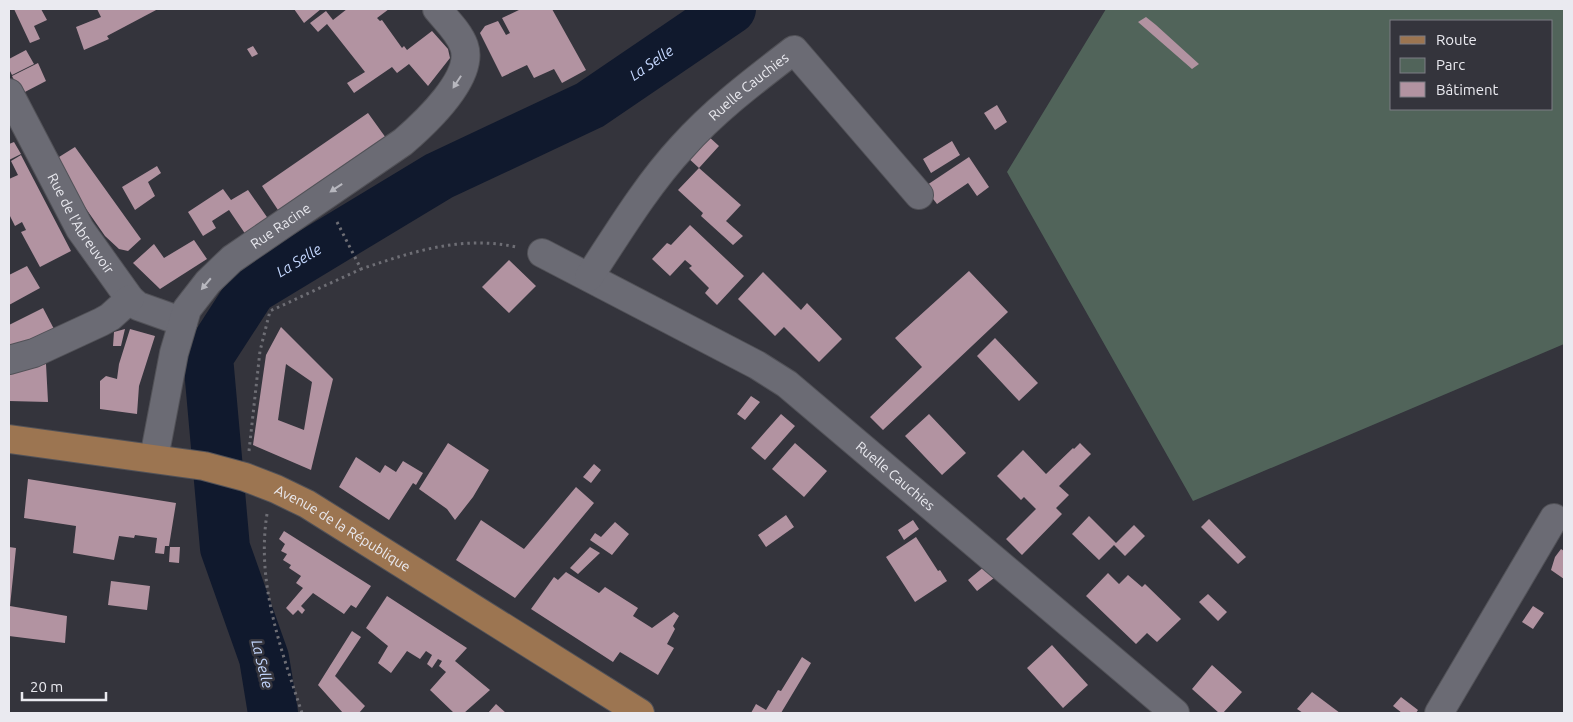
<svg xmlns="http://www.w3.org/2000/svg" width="1573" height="722" font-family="Ubuntu,sans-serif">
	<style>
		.green { fill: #51645a; fill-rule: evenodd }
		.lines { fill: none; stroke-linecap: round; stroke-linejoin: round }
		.river { stroke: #10192d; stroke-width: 50 }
		.building { fill: #b293a1; fill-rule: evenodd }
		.minor-casing { stroke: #525258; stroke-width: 30 }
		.major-casing { stroke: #525258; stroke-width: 30 }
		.path { stroke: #6e6e75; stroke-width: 3; stroke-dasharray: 2.5 4; stroke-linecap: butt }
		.minor { stroke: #6b6b74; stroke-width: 28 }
		.major { stroke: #9c7551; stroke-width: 28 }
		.oneway { fill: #b7b7be }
		.labels { text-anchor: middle; stroke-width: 5; stroke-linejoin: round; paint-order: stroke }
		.street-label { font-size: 14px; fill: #eaeaf0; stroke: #34343c }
		.water-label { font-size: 15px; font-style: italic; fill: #c5d8ff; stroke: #34343c }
	</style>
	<rect width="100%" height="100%" fill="#34343c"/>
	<path class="green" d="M1106,9h458v335l-371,157 -186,-329zM1392,21h160v88h-160z"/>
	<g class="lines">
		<path class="river" id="s1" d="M273,713l-9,-55 -39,-110 -17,-191 44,-68 187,-113 151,-71 141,-96"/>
	</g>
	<path class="building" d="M14,9h27l6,11 -13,6 6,13 -10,4z
		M97,9h61l-51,27 2,3 -25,11 -8,-23 25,-10z
		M294,9h27l-17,14z
		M347,9h42l-12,9 3,3 2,-1 20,28 2,-2 3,4 25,-19 16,18 2,9 -22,28 -19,-22 -12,9 -5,-6 -38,26 -7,-10 18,-11 -38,-48 -9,8 -8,-9 16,-12 7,9z
		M521,9h31l34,61 -24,13 -8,-14 -20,9 -7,-13 -25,12 -22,-44 5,-7 13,-5 8,14 4,-2 -8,-15z
		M1146,17l10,8 43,39 -7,5 -54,-47z
		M253,46l5,8 -6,3 -5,-8z
		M26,50l8,14 -22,11 -3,-6v-10z
		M38,63l8,18 -25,13 -9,-18z
		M997,105l10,17 -12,8 -11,-17z
		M368,113l18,25 -106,75 -18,-27z
		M707,135l12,11 -20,22 -13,-12z
		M952,141l8,14 -29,18 -8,-14z
		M14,142l7,12 -12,6v-16z
		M75,147l66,92 -13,12 -9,-2 -14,-13 -53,-76 -2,-4 6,-4 3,5z
		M21,155l50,96 -31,16 -19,-35 5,-2 -4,-8 -7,4 -6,-12v-35l9,-4 -7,-14z
		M969,157l20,30 -12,9 -9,-13 -31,21 -13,-17z
		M157,166l4,7 -13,9 7,14 -20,14 -13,-23z
		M699,168l42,37 -15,16 17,15 -10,9 -32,-29 2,-3 -25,-23z
		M223,189l8,11 17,-10 21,30 -23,15 -17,-25 -17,11 4,7 -13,8 -15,-24z
		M690,225l54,51 -27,29 -12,-12 4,-5 -20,-20 3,-2 -7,-6 -15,16 -18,-17 15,-16 4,2z
		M194,240l13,19 -47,30 -27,-26 21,-19 10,14z
		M509,260l27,26 -27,27 -27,-26z
		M27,266l13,22 -31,17v-30z
		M969,271l39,41 -125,118 -13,-13 52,-50 -27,-29z
		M763,272l38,38 6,-7 35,36 -23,23 -35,-35 -9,9 -37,-37z
		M43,308l11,21 -38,18 -7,1v-23z
		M281,327l52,52 -22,91 -58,-25 13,-90zM286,364l26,18 -8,48 -26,-10z
		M125,329l-4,17h-8l1,-14z
		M130,329l25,7 -16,50 -2,28 -37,-5v-28l6,-5 11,3 2,-15z
		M995,338l43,45 -19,18 -42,-45z
		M46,364l2,38 -39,-1v-30z
		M751,396l9,6 -15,18 -8,-6z
		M781,414l14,12 -30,34 -14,-12z
		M929,414l37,39 -24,22 -37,-39z
		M448,443l41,27 -16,27 -18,23 -8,-11 -28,-20z
		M795,443l32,28 -23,26 -32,-28z
		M1080,443l11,11 -32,32 10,9 -13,13 6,6 -40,41 -16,-16 30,-30 -12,-12 -3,3 -24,-24 26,-26 23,24 27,-26 1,1z
		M356,457l24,16 5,-8 11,7 7,-11 20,12 -7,12 -3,-2 -24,37 -50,-33z
		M594,464l7,6 -10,13 -8,-6z
		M28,479l148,24 -7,43h-4l-1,8 -9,-1 2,-15 -22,-3 -1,3 -15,-2 -5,24 -41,-7 3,-27 -52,-8z
		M576,487l18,16 -79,95 -59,-38 25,-40 43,29z
		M786,515l8,12 -28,20 -8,-12z
		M1089,516l27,27 18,-18 11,11 -20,20 -11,-11 -15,15 -27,-26z
		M1209,519l37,38 -8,7 -37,-37z
		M913,520l6,9 -15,11 -6,-10z
		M615,522l14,12 -17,21 -22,-15 5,-7 6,4z
		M284,531l87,55 -15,22 -5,-3 -7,9 -31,-21 -12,13 4,4 -3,4 -4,-4 -5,5 -7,-7 17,-20 -7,-5 5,-7 -12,-8 2,-3 -8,-5 4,-6 -6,-3 4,-7 -6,-5z
		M916,537l22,34 2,-1 7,11 -32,21 -29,-45z
		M9,547l7,1 -6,58 57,10 -2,27 -56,-7z
		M170,547h10l-1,16 -10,-1z
		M590,547l10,6 -22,21 -8,-6z
		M1561,549l3,2v28l-13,-9 4,-13z
		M985,566l9,12 -17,13 -9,-11z
		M566,572l33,21 6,-6 33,21 -5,8 19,12 22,-16 5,4 -6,10 2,3 -8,15 7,4 -16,27 -38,-23 -7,10 -82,-53 23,-32 4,3z
		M1108,573l11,11 9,-9 14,12 3,-3 36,35 -24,23 -10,-9 -11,11 -50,-48z
		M111,581l39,5 -3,24 -39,-5z
		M1208,594l19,18 -9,9 -19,-19z
		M387,596l80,52 -12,13 35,29 -26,23h-10l-24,-23 16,-18 -7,-6 3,-5 -4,-2 -6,9 -5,-4 5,-9 -6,-4 -6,8 -13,-8 -16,22 -13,-10 10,-17 -22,-18z
		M1533,606l11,7 -11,16 -11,-7z
		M352,631l9,6 -26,39 30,30 -6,7h-16l-25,-28z
		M1052,645l36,40 -25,23 -36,-40z
		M802,657l9,6 -30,50h-30l5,-9 10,6 12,-20 3,1z
		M1212,665l30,27 -19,21h-4l-27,-24z
		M1312,692l28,21h-37l-6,-4z
		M1401,697l17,13 -2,3h-14l-9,-7z
		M496,704l10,9h-18z"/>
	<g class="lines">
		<g class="minor-casing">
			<g id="minor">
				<path id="s2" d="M9,93l71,136 50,70 8,7 45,16"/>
				<path id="s3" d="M542,253l215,112 30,19 388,329"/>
				<path id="s4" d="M589,277c29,-44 57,-91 93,-130 33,-37 73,-67 112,-97l125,145"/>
				<path d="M9,360l25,-7 67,-31 9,-5 20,-18"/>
				<path id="s5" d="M154,458l20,-105 13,-44 21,-27 24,-23 171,-117c22,-19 72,-65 61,-96 -5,-14 -18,-26 -27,-37"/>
				<path d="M1439,713l115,-195"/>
			</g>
		</g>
		<g class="major-casing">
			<g id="major">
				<path id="s6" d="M9,439l195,27 41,11 31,12 31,15 333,209"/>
			</g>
		</g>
		<path class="path" d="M337,222l24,47c51,-17 101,-34 155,-22
			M249,451l11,-100 10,-40 91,-42
			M267,514c-11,69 14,135 35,199"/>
		<use href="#minor" class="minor"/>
		<use href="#major" class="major"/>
	</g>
	<defs><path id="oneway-solid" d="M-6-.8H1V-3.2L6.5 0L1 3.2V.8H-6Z" transform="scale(1.25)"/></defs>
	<g class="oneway">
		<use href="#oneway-solid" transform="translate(457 82) rotate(123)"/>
		<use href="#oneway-solid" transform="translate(336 188) rotate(146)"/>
		<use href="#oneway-solid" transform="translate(206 284) rotate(130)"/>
	</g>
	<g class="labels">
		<g class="street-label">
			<text dy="5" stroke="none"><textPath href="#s4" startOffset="250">Ruelle Cauchies</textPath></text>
			<text dy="5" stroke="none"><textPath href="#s2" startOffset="149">Rue de l'Abreuvoir</textPath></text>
			<text dy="5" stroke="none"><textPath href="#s5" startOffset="279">Rue Racine</textPath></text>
			<text dy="5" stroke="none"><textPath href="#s3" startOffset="420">Ruelle Cauchies</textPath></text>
			<text dy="5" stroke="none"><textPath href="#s6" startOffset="350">Avenue de la République</textPath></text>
		</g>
		<g class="water-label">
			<text dy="5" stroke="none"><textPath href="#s1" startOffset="905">La Selle</textPath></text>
			<text dy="5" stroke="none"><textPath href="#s1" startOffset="500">La Selle</textPath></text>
			<text transform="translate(262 664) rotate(76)" y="5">La Selle</text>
		</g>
	</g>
	<rect width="1573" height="722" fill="none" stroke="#eaeaf0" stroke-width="20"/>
	<rect x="1390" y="20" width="162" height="90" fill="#34343c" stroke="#7d7d84"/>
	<rect x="1400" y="36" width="25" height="8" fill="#9c7551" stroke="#7d7d84"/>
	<text x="1436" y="45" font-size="15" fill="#eaeaf0">Route</text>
	<rect x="1400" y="58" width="25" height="15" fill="#51645a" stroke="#7d7d84"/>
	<text x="1436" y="70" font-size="15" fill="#eaeaf0">Parc</text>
	<rect x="1400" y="82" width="25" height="15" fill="#b293a1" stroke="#7d7d84"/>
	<text x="1436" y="95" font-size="15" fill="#eaeaf0">Bâtiment</text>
	<path d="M22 692v8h84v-8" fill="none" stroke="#eaeaf0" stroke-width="2.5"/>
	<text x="30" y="692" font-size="15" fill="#eaeaf0" stroke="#34343c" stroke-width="4" paint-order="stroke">20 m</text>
</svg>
